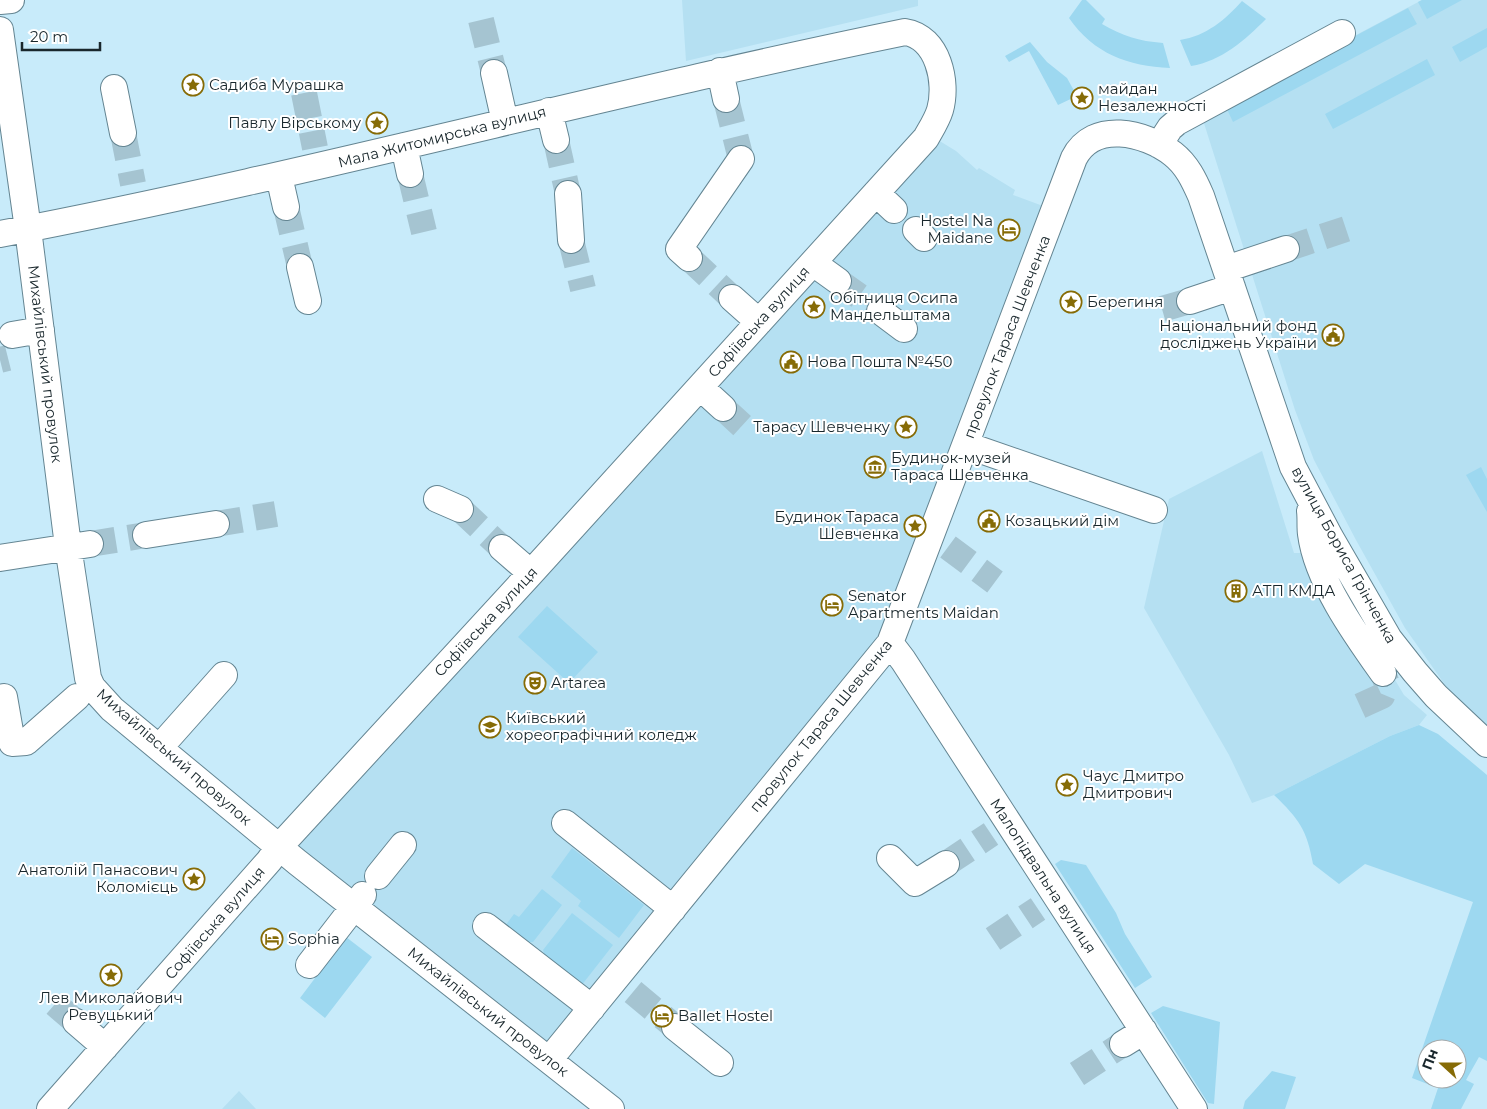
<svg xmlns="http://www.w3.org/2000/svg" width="1487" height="1109" font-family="Montserrat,sans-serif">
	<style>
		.built { fill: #b5e0f2 }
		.green { fill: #9dd8f0; fill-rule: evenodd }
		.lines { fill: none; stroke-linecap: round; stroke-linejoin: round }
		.minor-tunnel { stroke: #a5c4d1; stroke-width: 26; stroke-dasharray: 26 13; stroke-linecap: butt }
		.minor-casing { stroke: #648592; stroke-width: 28 }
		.minor { stroke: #fff; stroke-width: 26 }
		.labels { text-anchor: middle; stroke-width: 4; stroke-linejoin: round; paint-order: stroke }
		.poi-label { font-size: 15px; fill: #19272c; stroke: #fff; text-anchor: start }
		.street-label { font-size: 15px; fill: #19272c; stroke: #fff }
	</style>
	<rect width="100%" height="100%" fill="#c8ebfa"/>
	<path class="built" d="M682,0h236v6l-232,55z
		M1422,0h65v731l-32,-32 -50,-71 -49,-88 -42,-80 -19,-50 -93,-293z
		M938,140l18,11 21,19 2,-2 36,22 -2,5 30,11 -161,422 -7,13 -328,402 -249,-195 1,-4 187,-202 256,-281z
		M1262,451l32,102h25l85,142 23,20 -8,10 -29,11 -116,59 -22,8 -23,-48 -85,-147 25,-109z
		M239,1091l17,18h-34z"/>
	<path class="green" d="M1082,0h4l19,19 -3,5c21,12 36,17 61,19l7,25c-42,-2 -76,-14 -101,-50z
		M1422,0h40l-35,19 -9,-17z
		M1242,1l24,18c-21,21 -44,42 -75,47l-11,-26c26,-4 45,-20 62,-39z
		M1408,8l9,16 -184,98 -8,-17z
		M1487,28v19l-27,15 -8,-15z
		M1030,42l17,20 20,16 10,18 -19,9 -29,-54 -20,11 -4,-6z
		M1427,59l8,16 -102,54 -8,-15z
		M1481,467l6,12v33l-21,-37z
		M547,606l51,46 -29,31 -51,-46z
		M1419,725l19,9 49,41v286l-8,-4 -13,23 8,4 -13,25h-30l7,-21 -26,-10 61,-176 -108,-38 -26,20 -26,-20c-6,-34 -14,-45 -39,-69l116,-59zM1427,1049h30v30h-30z
		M572,848l72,57 -25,33 -41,-32 3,-5 -30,-24z
		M1061,860l25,5 30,48 9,21 27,43 -17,11 -80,-124z
		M542,889l20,16 -29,37h-8l-20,-16 9,-12 5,3z
		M572,913l41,32 -32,41 -36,-29 -2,-7z
		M346,937l26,20 -47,61 -25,-20z
		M1163,1006l57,16 -6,82 -6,-1 -57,-90z
		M1272,1071l24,6 -11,32h-42l2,-8z"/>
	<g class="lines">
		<path class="minor-tunnel" d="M481,20l13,53
			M304,93l11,55
			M726,99l15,60
			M123,133l10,51
			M556,140l12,54
			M410,174l14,58
			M286,207l14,60
			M571,240l12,49
			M1286,249l60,-20
			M689,258l43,40
			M838,281l42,30
			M1162,309l28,-8
			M0,360l8,-2
			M723,408l25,23
			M460,509l42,39
			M216,524l60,-10
			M90,544l56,-9
			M948,547l47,35
			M1360,706l22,-10 5,-12 -4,-11
			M946,864l45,-30
			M993,939l45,-30
			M633,992l42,35
			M55,1004l21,18
			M1077,1074l46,-30"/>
		<g class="minor-casing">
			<path id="minor" d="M0,1l11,-1
				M0,30l28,199 40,317 20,132 4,9 20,22 185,153 314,247
				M720,71l6,28
				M494,73l11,49
				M114,88l9,45
				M549,111l7,29
				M1159,145l11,-17 7,-6 165,-89
				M404,146l6,28
				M279,176l7,31
				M876,193l18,17
				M568,194l3,46
				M916,230l8,8
				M0,234c304,-58 602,-140 905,-202 33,5 43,50 35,78 -3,10 -9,19 -14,28l-395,435 -252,274 -10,14 -219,248
				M689,258l-10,-9 62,-90
				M813,263l25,18
				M300,267l8,34
				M1226,269l60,-20
				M732,298l27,24
				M1190,301l42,-14
				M880,311l24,18
				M12,335l29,-5
				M700,387l23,21
				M966,445l188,65
				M437,499l23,10
				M1310,511c1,8 0,16 1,23 6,47 45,101 72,139
				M146,535l70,-11
				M502,548l29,25
				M0,558l90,-14
				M890,643l13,17 291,449
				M4,697l8,46 14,-1 51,-45
				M160,747l64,-72
				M565,823l108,86
				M890,858l25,25 31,-19
				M378,876l25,-31
				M486,926l106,82
				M309,965l54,-70
				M76,1022l29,25
				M675,1027l45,36
				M1123,1044l21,-13
				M549,1060l341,-417 184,-485c19,-38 71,-26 99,-4 14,11 21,26 28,42l92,271 37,70 59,102 26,33 21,24 51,48"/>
		</g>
		<use href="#minor" class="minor"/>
	</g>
	<defs>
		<g id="sight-ring" transform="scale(1.125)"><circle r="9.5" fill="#fff" stroke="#866b06" stroke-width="1.5"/><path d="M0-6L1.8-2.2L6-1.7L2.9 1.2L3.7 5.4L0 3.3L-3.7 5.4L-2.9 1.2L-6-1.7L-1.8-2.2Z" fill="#866b06"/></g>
		<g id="hotel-ring" transform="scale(1.125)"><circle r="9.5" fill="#fff" stroke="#866b06" stroke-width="1.5"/><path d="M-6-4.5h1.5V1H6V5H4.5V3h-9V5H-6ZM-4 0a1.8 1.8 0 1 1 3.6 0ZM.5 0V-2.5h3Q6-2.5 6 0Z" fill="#866b06"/></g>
		<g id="civic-ring" transform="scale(1.125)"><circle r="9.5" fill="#fff" stroke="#866b06" stroke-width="1.5"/><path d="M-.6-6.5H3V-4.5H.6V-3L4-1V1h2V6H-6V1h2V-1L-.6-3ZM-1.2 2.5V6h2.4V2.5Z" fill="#866b06"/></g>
		<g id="museum-ring" transform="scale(1.125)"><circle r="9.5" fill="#fff" stroke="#866b06" stroke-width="1.5"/><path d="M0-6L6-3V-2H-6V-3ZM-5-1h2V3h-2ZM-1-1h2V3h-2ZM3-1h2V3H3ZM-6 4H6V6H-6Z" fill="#866b06"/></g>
		<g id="building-ring" transform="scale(1.125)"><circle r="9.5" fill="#fff" stroke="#866b06" stroke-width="1.5"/><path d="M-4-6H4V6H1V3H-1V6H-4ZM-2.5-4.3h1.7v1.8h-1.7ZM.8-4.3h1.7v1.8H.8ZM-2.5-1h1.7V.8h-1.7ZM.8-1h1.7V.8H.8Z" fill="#866b06"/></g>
		<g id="theatre-ring" transform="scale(1.125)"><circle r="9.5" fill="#fff" stroke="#866b06" stroke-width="1.5"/><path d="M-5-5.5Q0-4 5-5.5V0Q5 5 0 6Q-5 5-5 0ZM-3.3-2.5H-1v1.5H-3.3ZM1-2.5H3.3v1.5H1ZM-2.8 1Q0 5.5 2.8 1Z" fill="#866b06"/></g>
		<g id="university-ring" transform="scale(1.125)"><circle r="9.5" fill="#fff" stroke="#866b06" stroke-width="1.5"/><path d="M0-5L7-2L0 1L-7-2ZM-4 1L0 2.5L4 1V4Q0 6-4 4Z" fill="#866b06"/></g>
	</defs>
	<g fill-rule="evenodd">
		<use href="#sight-ring" x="193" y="85"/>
		<use href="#sight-ring" x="1082" y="98"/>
		<use href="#sight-ring" x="377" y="123"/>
		<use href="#hotel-ring" x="1009" y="230"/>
		<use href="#sight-ring" x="1071" y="302"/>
		<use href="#sight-ring" x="814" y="307"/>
		<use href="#civic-ring" x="1333" y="335"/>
		<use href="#civic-ring" x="791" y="362"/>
		<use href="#sight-ring" x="906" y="427"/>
		<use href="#museum-ring" x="875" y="467"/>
		<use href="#civic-ring" x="989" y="521"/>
		<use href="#sight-ring" x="915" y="526"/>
		<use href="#building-ring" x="1236" y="591"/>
		<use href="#hotel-ring" x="832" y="605"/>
		<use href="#theatre-ring" x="535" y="683"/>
		<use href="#university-ring" x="490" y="727"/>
		<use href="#sight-ring" x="1067" y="785"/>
		<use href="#sight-ring" x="194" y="879"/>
		<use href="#hotel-ring" x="272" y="939"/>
		<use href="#sight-ring" x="111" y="975"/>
		<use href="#hotel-ring" x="662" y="1016"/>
	</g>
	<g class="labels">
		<g class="poi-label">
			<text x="209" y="90">Садиба Мурашка</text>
			<text x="1098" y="94">майдан<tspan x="1098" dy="17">Незалежності</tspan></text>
			<text x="361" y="128" text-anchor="end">Павлу Вірському</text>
			<text x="993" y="226" text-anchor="end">Hostel Na<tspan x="993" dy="17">Maidane</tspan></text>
			<text x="830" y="303">Обітниця Осипа<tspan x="830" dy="17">Мандельштама</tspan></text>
			<text x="1087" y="307">Берегиня</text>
			<text x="1317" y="331" text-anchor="end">Національний фонд<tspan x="1317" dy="17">досліджень України</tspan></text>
			<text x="807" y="367">Нова Пошта №450</text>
			<text x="890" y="432" text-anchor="end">Тарасу Шевченку</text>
			<text x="891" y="463">Будинок-музей<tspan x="891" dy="17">Тараса Шевченка</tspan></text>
			<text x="899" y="522" text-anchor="end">Будинок Тараса<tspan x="899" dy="17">Шевченка</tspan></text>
			<text x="1005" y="526">Козацький дім</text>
			<text x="1252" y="596">АТП КМДА</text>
			<text x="848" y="601">Senator<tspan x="848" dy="17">Apartments Maidan</tspan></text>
			<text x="551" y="688">Artarea</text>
			<text x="506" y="723">Київський<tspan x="506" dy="17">хореографічний коледж</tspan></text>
			<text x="1083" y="781">Чаус Дмитро<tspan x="1083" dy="17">Дмитрович</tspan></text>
			<text x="178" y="875" text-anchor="end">Анатолій Панасович<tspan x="178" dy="17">Коломієць</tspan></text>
			<text x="288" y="944">Sophia</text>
			<text x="111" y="1003" text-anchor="middle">Лев Миколайович<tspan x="111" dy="17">Ревуцький</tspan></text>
			<text x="678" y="1021">Ballet Hostel</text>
		</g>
		<g class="street-label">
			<text transform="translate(442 137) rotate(-14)" y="5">Мала Житомирська вулиця</text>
			<text transform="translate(759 322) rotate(-48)" y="5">Софіївська вулиця</text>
			<text transform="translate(1007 337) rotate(-69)" y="5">провулок Тараса Шевченка</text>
			<text transform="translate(45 364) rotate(83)" y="5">Михайлівський провулок</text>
			<text transform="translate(1344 555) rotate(61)" y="5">вулиця Бориса Грінченка</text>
			<text transform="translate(486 622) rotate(-47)" y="5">Софіївська вулиця</text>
			<text transform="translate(821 726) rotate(-51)" y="5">провулок Тараса Шевченка</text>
			<text transform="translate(174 757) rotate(41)" y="5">Михайлівський провулок</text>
			<text transform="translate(1043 876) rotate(57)" y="5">Малопідвальна вулиця</text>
			<text transform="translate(215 923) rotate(-49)" y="5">Софіївська вулиця</text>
			<text transform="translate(488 1012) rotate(38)" y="5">Михайлівський провулок</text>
		</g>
	</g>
	<g transform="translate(1442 1064) rotate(291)"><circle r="24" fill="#ffffff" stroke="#a3a9ab"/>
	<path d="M0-4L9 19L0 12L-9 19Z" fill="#866b06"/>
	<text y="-8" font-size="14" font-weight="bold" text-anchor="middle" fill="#19272c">Пн</text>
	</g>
	<path d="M22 42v8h78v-8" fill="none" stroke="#19272c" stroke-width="2.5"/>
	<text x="30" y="42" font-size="15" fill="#19272c" stroke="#ffffff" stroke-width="4" paint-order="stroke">20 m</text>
</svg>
